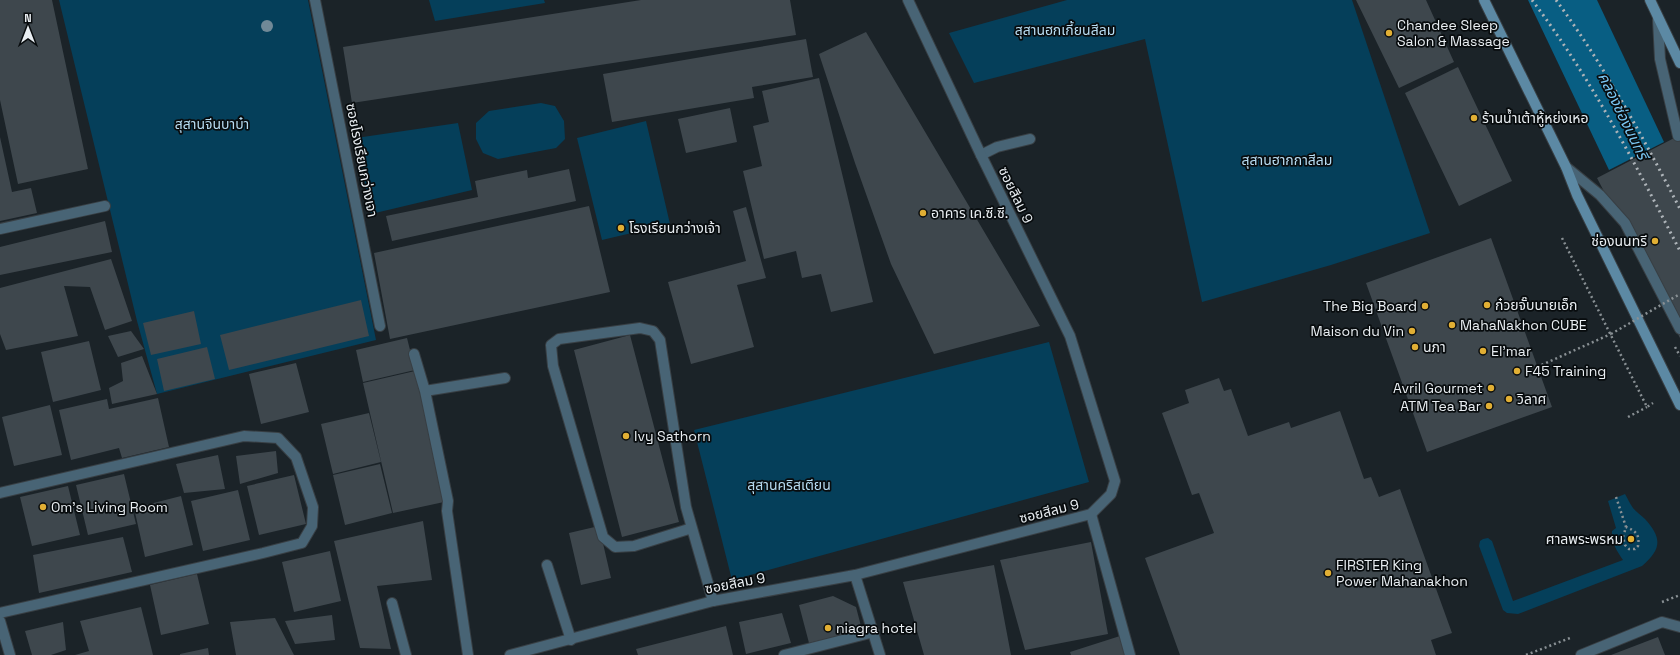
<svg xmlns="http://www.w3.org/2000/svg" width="1680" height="655" font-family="'Space Grotesk','Noto Sans Thai',sans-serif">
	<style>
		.green { fill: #053f5a }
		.water { fill: #085e83 }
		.building { fill: #3e474d }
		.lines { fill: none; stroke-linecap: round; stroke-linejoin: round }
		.service-casing { stroke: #383f44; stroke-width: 12 }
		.minor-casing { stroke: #383f44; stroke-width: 12 }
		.secondary-casing { stroke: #383f44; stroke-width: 12 }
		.path { stroke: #899094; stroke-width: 2.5; stroke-dasharray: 2 3; stroke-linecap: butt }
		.service { stroke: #486475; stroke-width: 10 }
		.minor { stroke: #486475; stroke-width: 10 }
		.secondary { stroke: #5c89a4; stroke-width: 10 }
		.rail { stroke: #aeb4b9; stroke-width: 3; stroke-dasharray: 2 4; stroke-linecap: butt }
		.path-bridge { stroke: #899094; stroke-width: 2.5; stroke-dasharray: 2 3; stroke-linecap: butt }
		.tree { fill: #718997 }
		.poi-dot { fill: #e1af34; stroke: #080c0e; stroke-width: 1.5 }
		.labels { text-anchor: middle; stroke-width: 3.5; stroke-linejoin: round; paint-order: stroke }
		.poi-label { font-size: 14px; fill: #e9eef2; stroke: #080c0e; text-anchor: start }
		.park-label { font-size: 14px; fill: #b7dcf2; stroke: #080c0e }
		.street-label { font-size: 14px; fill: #e9eef2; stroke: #080c0e }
		.water-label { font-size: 15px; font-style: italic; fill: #7bc8f5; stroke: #080c0e }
	</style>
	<rect width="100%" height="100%" fill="#1b2328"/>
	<path class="green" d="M59,0h249l68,340 -219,54 -20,-73z
		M429,0h115l1,3 -110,18z
		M1067,0h285l78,233 -99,32 -129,37 -57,-263 -171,44 -25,-50z
		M541,103l14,3 9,15 1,18 -9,9 -58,11 -15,-6 -7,-14v-16l13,-12z
		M646,121l24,103 -68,16 -25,-102z
		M458,123l14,67 -101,24 -15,-76z
		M1049,342l40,140 -357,98 -38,-150z
		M1625,494c3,5 5,10 8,14 3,4 8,7 12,11 17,19 17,30 -3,47l-124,48 -11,-1 -4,-3 -24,-64 1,-5 3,-2 5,-1 4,3 21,60 110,-41c-6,-9 -12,-18 -11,-29l4,-3 -8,-27z"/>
	<path class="water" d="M1528,0h69l67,142 -55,28z"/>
	<path class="building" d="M0,0h52l36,169 -70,15 -18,-84z
		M641,0h149l6,35 -444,68 -9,-56z
		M1356,0h70l28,62 -55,26z
		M866,32l174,294 -106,28 -43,-90 -36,-101 -36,-109z
		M806,39l7,38 -61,10 2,11 -142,24 -9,-48z
		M1458,67l54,114 -53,25 -54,-113z
		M819,78l54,224 -42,10 -10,-38 -19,4 -6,-27 -32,8 -21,-88 19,-5 -9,-40 16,-4 -7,-31z
		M730,108l7,34 -51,11 -8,-34z
		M1680,135v203l-83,-160z
		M0,137l12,55 19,-4 6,25 -37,8z
		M569,169l7,32 -184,40 -6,-25 92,-19 -3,-16 52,-11 1,8z
		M589,206l21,86 -220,47 -16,-86z
		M746,207l20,71 -29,7 17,62 -63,17 -23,-82 78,-21 -13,-50z
		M105,221l7,31 -112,23v-28z
		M1491,238l61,169 -125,45 -61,-169z
		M111,259l21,62 -27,9 -15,-43 -26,-1 14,50 -72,14 -6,-16v-46z
		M361,300l8,36 -140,34 -9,-35z
		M194,311l7,33 -50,11 -8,-32z
		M131,331l13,18 -26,8 -10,-21z
		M630,335l49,187 -57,15 -48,-187z
		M407,338l8,32 -52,12 -7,-32z
		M89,341l12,49 -48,12 -12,-50z
		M207,347l8,32 -51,12 -7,-32z
		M142,356l15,38 -45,10 -3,-16 14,-7 -2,-18z
		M296,363l13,49 -48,12 -12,-50z
		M415,371l29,131 -51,11 -30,-130z
		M1219,378l5,13 7,-2 17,47 41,-14 2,6 49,-17 24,68 7,-2 8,20 21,-8 52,144 -21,7 5,15h-256l-35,-97 69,-25 -15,-40 -7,2 -30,-82 27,-10 -4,-13z
		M158,398l11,49 -47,11 -3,-10 -48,12 -12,-50 48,-11 2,10z
		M50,405l12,50 -48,11 -12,-49z
		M369,413l12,49 -48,12 -12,-50z
		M276,451l2,22 -38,11 -4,-28z
		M218,455l7,34 -41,4 -8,-29z
		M380,464l12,49 -47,12 -12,-50z
		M124,474l12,50 -48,11 -12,-50z
		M294,475l12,49 -47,11 -12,-49z
		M68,486l12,49 -48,11 -12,-49z
		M238,490l12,50 -47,11 -12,-50z
		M181,496l12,49 -48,12 -11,-49z
		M423,521l9,59 -55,6 14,63 -31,-1 -26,-107z
		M599,526l12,52 -30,7 -12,-52z
		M123,537l9,35 -93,21 -6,-38z
		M1091,542l17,92 -83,16 -25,-90z
		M330,551l11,50 -47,11 -12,-50z
		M994,565l17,90h-87l-21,-73z
		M197,574l12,50 -48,11 -11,-50z
		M833,596l23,11 6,23 -53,13 -10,-38z
		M141,607l12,48h-78l14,-4 -9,-30z
		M782,613l9,30 -45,11 -7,-32z
		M332,615l3,25 -40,4 -10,-23z
		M275,618l19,37h-58l-6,-33z
		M63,622l3,28 -15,5h-19l-7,-24z
		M726,626l7,29h-95l-2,-6z
		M1120,636l7,19h-56l-1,-3z
		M1658,637l7,18h-54z
		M208,648l1,7h-29v-1z"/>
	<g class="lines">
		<g class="service-casing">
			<path id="service" d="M315,0l65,326
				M1658,20l2,39 18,77
				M981,155l16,-8 33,-8
				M1566,167l34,28 25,28 55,106
				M0,229l105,-23
				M414,354l11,37 23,110 -1,10 21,144
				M425,391l80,-13
				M1091,514l39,141
				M692,528l-58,18 -19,1 -12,-10 -50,-171 -2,-21 8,-6 81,-11 13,3 7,9 26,167 27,94
				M547,565l24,75
				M392,603l14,52
				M784,655l90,-23
				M1581,655l81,-33 18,5"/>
		</g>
		<g class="minor-casing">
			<path id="minor" d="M0,493l244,-57 34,2 18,19 17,50 -1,19 -10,17 -39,10 -263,60
				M855,575l25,80
				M0,621l10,34
				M510,655l203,-54 142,-26 236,-61 20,-20 4,-13 -45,-145 -89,-181 -73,-155"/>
		</g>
		<g class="secondary-casing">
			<path id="secondary" d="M1484,0l82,167 11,28 103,210
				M1650,0l30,63"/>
		</g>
		<path class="path" d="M1562,238l85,169 6,-4
			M1675,347l5,9
			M1537,367l74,-33
			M1628,417l19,-10
			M1616,497l10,30 -3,10 2,8 4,4h6l3,-3c2,-11 -2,-15 -12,-19
			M1662,602l18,-7
			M1526,655l44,-17"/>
		<use href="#service" class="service"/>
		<use href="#minor" class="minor"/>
		<use href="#secondary" class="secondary"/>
		<path class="rail" d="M1532,0c59,78 104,165 148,251
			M1556,0c48,65 87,137 124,209"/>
		<path class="path-bridge" d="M1611,334l69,-40"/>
	</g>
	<circle class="tree" cx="267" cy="26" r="6"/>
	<g class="poi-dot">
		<circle cx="1389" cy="33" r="4"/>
		<circle cx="1474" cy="118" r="4"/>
		<circle cx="923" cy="213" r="4"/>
		<circle cx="621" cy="228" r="4"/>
		<circle cx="1655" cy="241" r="4"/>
		<circle cx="1487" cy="305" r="4"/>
		<circle cx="1425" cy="306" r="4"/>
		<circle cx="1452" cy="325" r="4"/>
		<circle cx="1412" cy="331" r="4"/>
		<circle cx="1415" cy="347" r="4"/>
		<circle cx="1483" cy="351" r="4"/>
		<circle cx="1517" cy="371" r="4"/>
		<circle cx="1491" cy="388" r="4"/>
		<circle cx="1509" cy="399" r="4"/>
		<circle cx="1489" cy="406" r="4"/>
		<circle cx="626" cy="436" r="4"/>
		<circle cx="43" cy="507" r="4"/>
		<circle cx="1631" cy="539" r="4"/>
		<circle cx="1328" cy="573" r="4"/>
		<circle cx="828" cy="628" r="4"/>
	</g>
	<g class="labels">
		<g class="poi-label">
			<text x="1397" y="30">Chandee Sleep<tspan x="1397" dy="16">Salon &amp; Massage</tspan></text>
			<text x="1482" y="123">ร้านน้ำเต้าหู้หย่งเหอ</text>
			<text x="931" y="218">อาคาร เค.ซี.ซี.</text>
			<text x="629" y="233">โรงเรียนกว่างเจ้า</text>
			<text x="1647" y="246" text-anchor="end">ช่องนนทรี</text>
			<text x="1495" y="310">ก๋วยจั๊บนายเอ็ก</text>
			<text x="1417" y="311" text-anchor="end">The Big Board</text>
			<text x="1460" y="330">MahaNakhon CUBE</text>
			<text x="1404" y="336" text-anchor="end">Maison du Vin</text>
			<text x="1423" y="352">นภา</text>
			<text x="1491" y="356">El'mar</text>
			<text x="1525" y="376">F45 Training</text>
			<text x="1483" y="393" text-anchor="end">Avril Gourmet</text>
			<text x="1517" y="404">วิลาศ</text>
			<text x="1481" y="411" text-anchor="end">ATM Tea Bar</text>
			<text x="634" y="441">Ivy Sathorn</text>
			<text x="51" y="512">Om’s Living Room</text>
			<text x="1623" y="544" text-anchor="end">ศาลพระพรหม</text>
			<text x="1336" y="570">FIRSTER King<tspan x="1336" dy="16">Power Mahanakhon</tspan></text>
			<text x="836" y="633">niagra hotel</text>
		</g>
		<g class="park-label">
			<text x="1065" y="35">สุสานฮกเกี้ยนสีลม</text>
			<text x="212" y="129">สุสานจีนบาบ๋า</text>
			<text x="1287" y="165">สุสานฮากกาสีลม</text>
			<text x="789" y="490">สุสานคริสเตียน</text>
		</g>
		<g class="street-label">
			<text transform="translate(362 160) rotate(79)" y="5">ซอยโรงเรียนกว่างเจา</text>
			<text transform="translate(1016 195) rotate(64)" y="5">ซอยสีลม 9</text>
			<text transform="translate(1049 511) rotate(-14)" y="5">ซอยสีลม 9</text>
			<text transform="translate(735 583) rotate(-11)" y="5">ซอยสีลม 9</text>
		</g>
		<g class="water-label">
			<text transform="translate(1623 116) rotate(64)" y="5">คลองช่องนนทรี</text>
		</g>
	</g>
	<g transform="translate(28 28)" stroke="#080c0e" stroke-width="3" paint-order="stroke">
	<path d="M0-3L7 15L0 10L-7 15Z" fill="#e9eef2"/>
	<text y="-6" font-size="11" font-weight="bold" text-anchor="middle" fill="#e9eef2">N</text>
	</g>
</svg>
